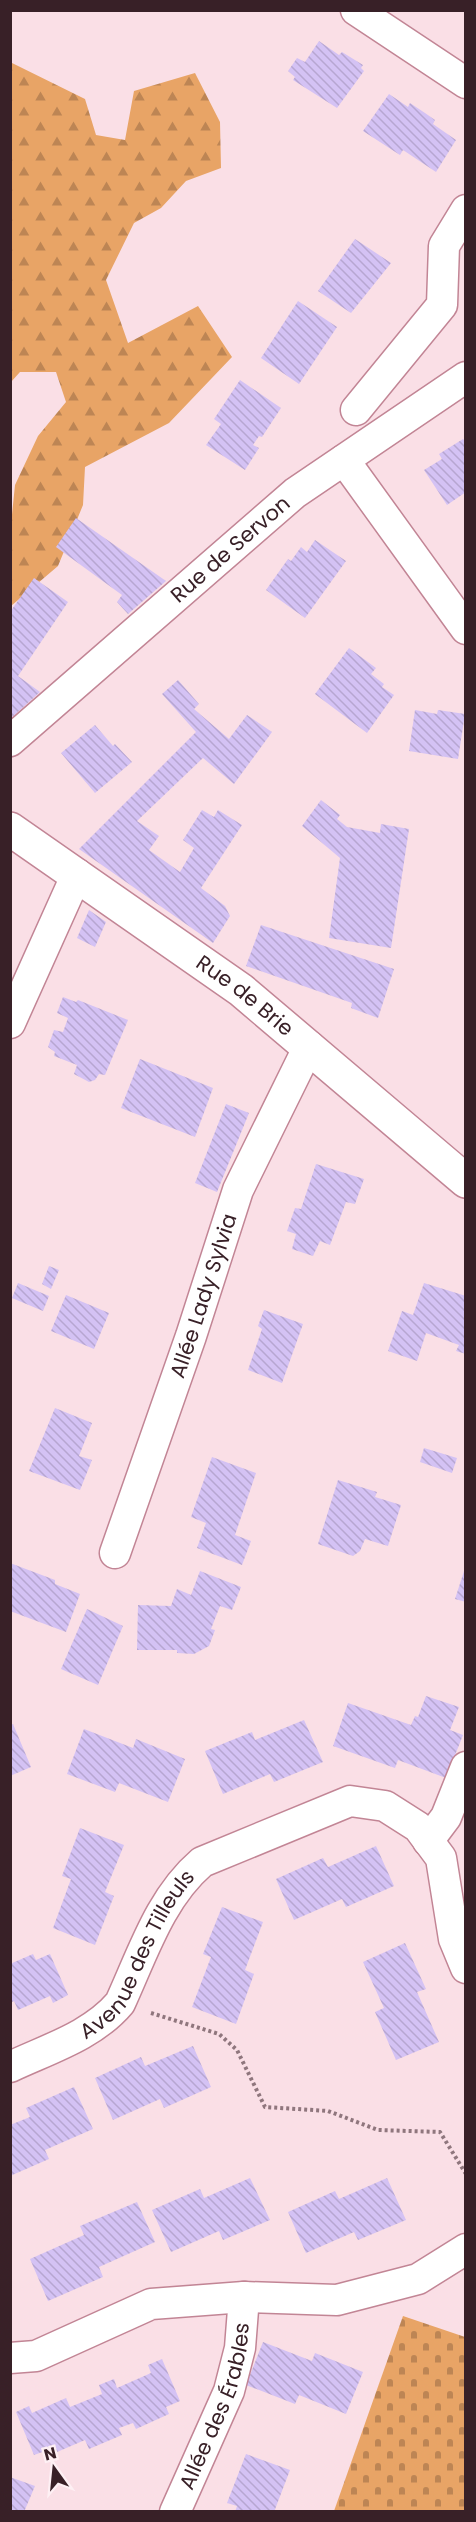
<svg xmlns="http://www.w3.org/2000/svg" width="476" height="2522" font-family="Poppins,sans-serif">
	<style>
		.forest { fill: url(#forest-firs) }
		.cemetery { fill: url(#cemetery-stones) }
		.building { fill: url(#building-back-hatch) }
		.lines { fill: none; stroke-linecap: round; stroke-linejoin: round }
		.minor-casing { stroke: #c28595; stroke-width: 33 }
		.tertiary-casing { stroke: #c28595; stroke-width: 36 }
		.path { stroke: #8f767d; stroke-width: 4; stroke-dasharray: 3 3; stroke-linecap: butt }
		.minor { stroke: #fff; stroke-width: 30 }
		.tertiary { stroke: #fff; stroke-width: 33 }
		.labels { text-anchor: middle; stroke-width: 6; stroke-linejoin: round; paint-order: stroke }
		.street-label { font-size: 21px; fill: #382027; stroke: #fef0f4 }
	</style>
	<defs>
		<pattern id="forest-firs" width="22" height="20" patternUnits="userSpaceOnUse" patternTransform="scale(1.5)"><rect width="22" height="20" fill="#e8a466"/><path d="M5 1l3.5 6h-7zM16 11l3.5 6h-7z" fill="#bd8554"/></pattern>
		<pattern id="cemetery-stones" width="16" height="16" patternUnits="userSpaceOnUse" patternTransform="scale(1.5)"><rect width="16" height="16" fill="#e8a466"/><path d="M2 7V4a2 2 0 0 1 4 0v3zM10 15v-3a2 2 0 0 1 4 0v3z" fill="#bd8554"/></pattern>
		<pattern id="building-back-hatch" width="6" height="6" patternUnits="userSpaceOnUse" patternTransform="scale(1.5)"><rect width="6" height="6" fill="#d4c2f4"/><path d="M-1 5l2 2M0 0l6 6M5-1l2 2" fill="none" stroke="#b7a6d1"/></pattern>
	</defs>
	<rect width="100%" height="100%" fill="#fadfe6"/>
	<path class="forest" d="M10,62l75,37 11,36 29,5 9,-49 61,-18 25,49 1,46 -35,13 -25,27 -27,15 -28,57 22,63 70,-37 34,51 -63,66 -84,44 -2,38 -25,61 -47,40 -1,-72 5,-49 23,-49 28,-34 -10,-30h-36l-9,10z"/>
	<path class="cemetery" d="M403,2316l62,21v174h-131z"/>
	<path class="building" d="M319,41l20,14 3,-3 21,13 -2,3 3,3 -27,37 -44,-28 2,-3 -7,-6 9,-13 8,4z
		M389,94l19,13 2,-4 15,10 10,7 -2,4 23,16 -20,32 -33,-22 -3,5 -37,-24z
		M355,239l36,24 -40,50 -33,-22z
		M298,301l39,26 -38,57 -38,-26z
		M240,380l41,28 -19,29 -3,-1 -6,9 6,3 -14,22 -39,-25 15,-21 -7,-5z
		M463,439l3,3v50l-19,13 -23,-35 18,-11 -3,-5z
		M76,518l90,63 -38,33 -11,-12 5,-7 -66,-48z
		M315,540l31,21 -41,57 -39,-28 22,-31 3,2 10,-14 6,5z
		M34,578l34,24 -50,74 22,16 -30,27v-107z
		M349,648l27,20 -5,6 13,10 -2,3 12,8 -27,38 -52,-39z
		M178,680l21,24 -5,5 35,30 18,-24 25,17 -38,52 -31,-26 -66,63 22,15 -10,14 31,22 14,-24 -11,-8 19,-30 12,7 4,-7 24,15 -41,63 24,18 5,10 -17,27 -134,-94 117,-117 -34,-38z
		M415,710l22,4 1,-4 27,4 -7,45 -49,-8z
		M95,725l18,21 2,-2 17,18 -37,31 -34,-40z
		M321,800l19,15 -3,4 10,8 33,6 1,-9 28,5 -18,119 -62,-10 11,-80 -38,-32z
		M89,910l17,12 -11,25 -18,-9z
		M261,925l133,44 -16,49 -27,-10 1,-5 -106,-37z
		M63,997l13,5 2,-2 50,20 -23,55 -6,-1 -4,6 -6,2 -15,-8 3,-9 -23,-9 1,-4 -7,-5 6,-17 9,2 5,-14 -11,-5z
		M140,1059l73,29 -18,49 -74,-29z
		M226,1104l23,9 -32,79 -22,-9z
		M316,1164l48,15 -9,25 -9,-2 -16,43 -10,-4 -7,15 -21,-7 4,-15 -9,-3 8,-23 6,1z
		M49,1266l10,4 -8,19 -9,-5z
		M18,1283l31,13 -6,15 -31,-13z
		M424,1283l42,13v58l-10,-3 3,-6 -33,-12 -9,28 -29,-10 14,-40 11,4z
		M66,1295l43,18 -15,36 -43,-18z
		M264,1310l39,14 -21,59 -34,-13 14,-41 -4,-3z
		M55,1408l37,15 -13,33 13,4 -12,30 -51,-19z
		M424,1448l33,10 -5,15 -32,-11z
		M212,1457l44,16 -21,62 16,6 -9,24 -45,-17 9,-25 -15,-6z
		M338,1480l39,12 -2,5 26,8 -13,41 -23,-7 -5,12 -7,5 -35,-12z
		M10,1563l45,17v4l25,10 -14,38 -56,-21z
		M465,1568h1v34l-11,-3z
		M200,1571l41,16 -9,23 -12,-4 -9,23 4,1 -6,16 -15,8 -17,-1v-3h-40l1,-45 33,1 6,-17 14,6z
		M87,1609l36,17 -25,59 -37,-16z
		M426,1696l33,11 -9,23 13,5 -17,43 -48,-18 -3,8 -62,-22 15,-43 63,22 4,-9 3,1z
		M304,1720l19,42 -49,20 -4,-8 -47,20 -18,-43 47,-19 3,8z
		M13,1724l18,43 -21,9v-51z
		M84,1729l49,19 3,-9 49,20 -17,43 -49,-19 -4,9 -48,-18z
		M80,1828l44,17 -19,47 9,4 -19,49 -42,-17 18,-49 -9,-3z
		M376,1846l18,40 -48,21 -4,-8 -48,21 -18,-41 47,-21 5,9z
		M222,1907l41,15 -18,48 9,4 -18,50 -44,-17 19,-50 -8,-3z
		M405,1943l21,46 -9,3 22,50 -43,18 -21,-48 9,-4 -21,-46z
		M33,1954l3,6 14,-6 18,41 -15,8 -3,-7 -32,14 -4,-9 -4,2v-39z
		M193,2046l18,41 -47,21 -4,-9 -47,21 -18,-42 46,-21 4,9z
		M74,2087l19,42 -48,21 4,9 -39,17v-51l20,-8 -4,-9z
		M250,2178l20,42 -47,20 -4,-9 -48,21 -19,-42 48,-21 4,9z
		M387,2178l19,42 -48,20 -4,-8 -48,21 -18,-41 47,-21 4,8z
		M137,2202l18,40 -56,25 4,10 -55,24 -18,-42 54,-24 -4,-9z
		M263,2342l49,19 3,-8 48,19 -17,42 -47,-19 -4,9 -49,-19z
		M162,2359l18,42 -14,6 3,7 -33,15 -3,-6 -14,5 3,7 -33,14 -4,-9 -35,15 -2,-5 -14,5 -18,-43 13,-6 3,7 34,-15 4,9 32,-13 -3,-9 15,-6 3,9 34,-15 -3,-8z
		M246,2454l44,16 -16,42h-39l2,-6 -10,-3z
		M10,2477l25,9 -11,26h-14z"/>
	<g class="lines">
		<g class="minor-casing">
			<g id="minor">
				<path d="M356,10l110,73"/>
				<path d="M356,410l86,-105 2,-59 22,-36"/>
				<path d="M344,460l122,169"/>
				<path id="s1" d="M10,741l285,-248 171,-116"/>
				<path d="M10,1023l67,-149"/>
				<path id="s2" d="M115,1553l76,-217 47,-146 71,-144"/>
				<path d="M428,1841l18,-24 20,-50"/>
				<path id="s3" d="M10,2067c38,-18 82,-31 110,-64 23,-50 40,-105 82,-141l148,-61 35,5 33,21 23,31 13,81 12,29"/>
				<path d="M10,2358l26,-2 115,-52 93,-7 93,3 81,-21 48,-30"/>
				<path id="s4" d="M175,2512l54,-121 11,-43 4,-51"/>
			</g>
		</g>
		<g class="tertiary-casing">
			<g id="tertiary">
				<path id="s5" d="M10,829l231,161 225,191"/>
			</g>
		</g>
		<path class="path" d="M151,2013l68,21 18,16 28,57 63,4 50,19 62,2 26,42"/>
		<use href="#minor" class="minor"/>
		<use href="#tertiary" class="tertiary"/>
	</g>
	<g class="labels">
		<g class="street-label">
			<text dy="7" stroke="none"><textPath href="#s1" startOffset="292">Rue de Servon</textPath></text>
			<text dy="7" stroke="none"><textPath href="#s5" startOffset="288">Rue de Brie</textPath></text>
			<text dy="7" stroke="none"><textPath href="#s2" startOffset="272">Allée Lady Sylvia</textPath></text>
			<text dy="7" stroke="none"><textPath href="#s3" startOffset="178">Avenue des Tilleuls</textPath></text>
			<text dy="7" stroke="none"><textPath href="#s4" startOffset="114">Allée des Érables</textPath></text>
		</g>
	</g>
	<rect width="476" height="2522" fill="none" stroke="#382027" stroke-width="24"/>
	<g transform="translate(54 2468) rotate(345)" stroke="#fef0f4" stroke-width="4.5" paint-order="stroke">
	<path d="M0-4.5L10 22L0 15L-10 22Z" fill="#382027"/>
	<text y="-9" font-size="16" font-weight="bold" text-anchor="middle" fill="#382027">N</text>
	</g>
</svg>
